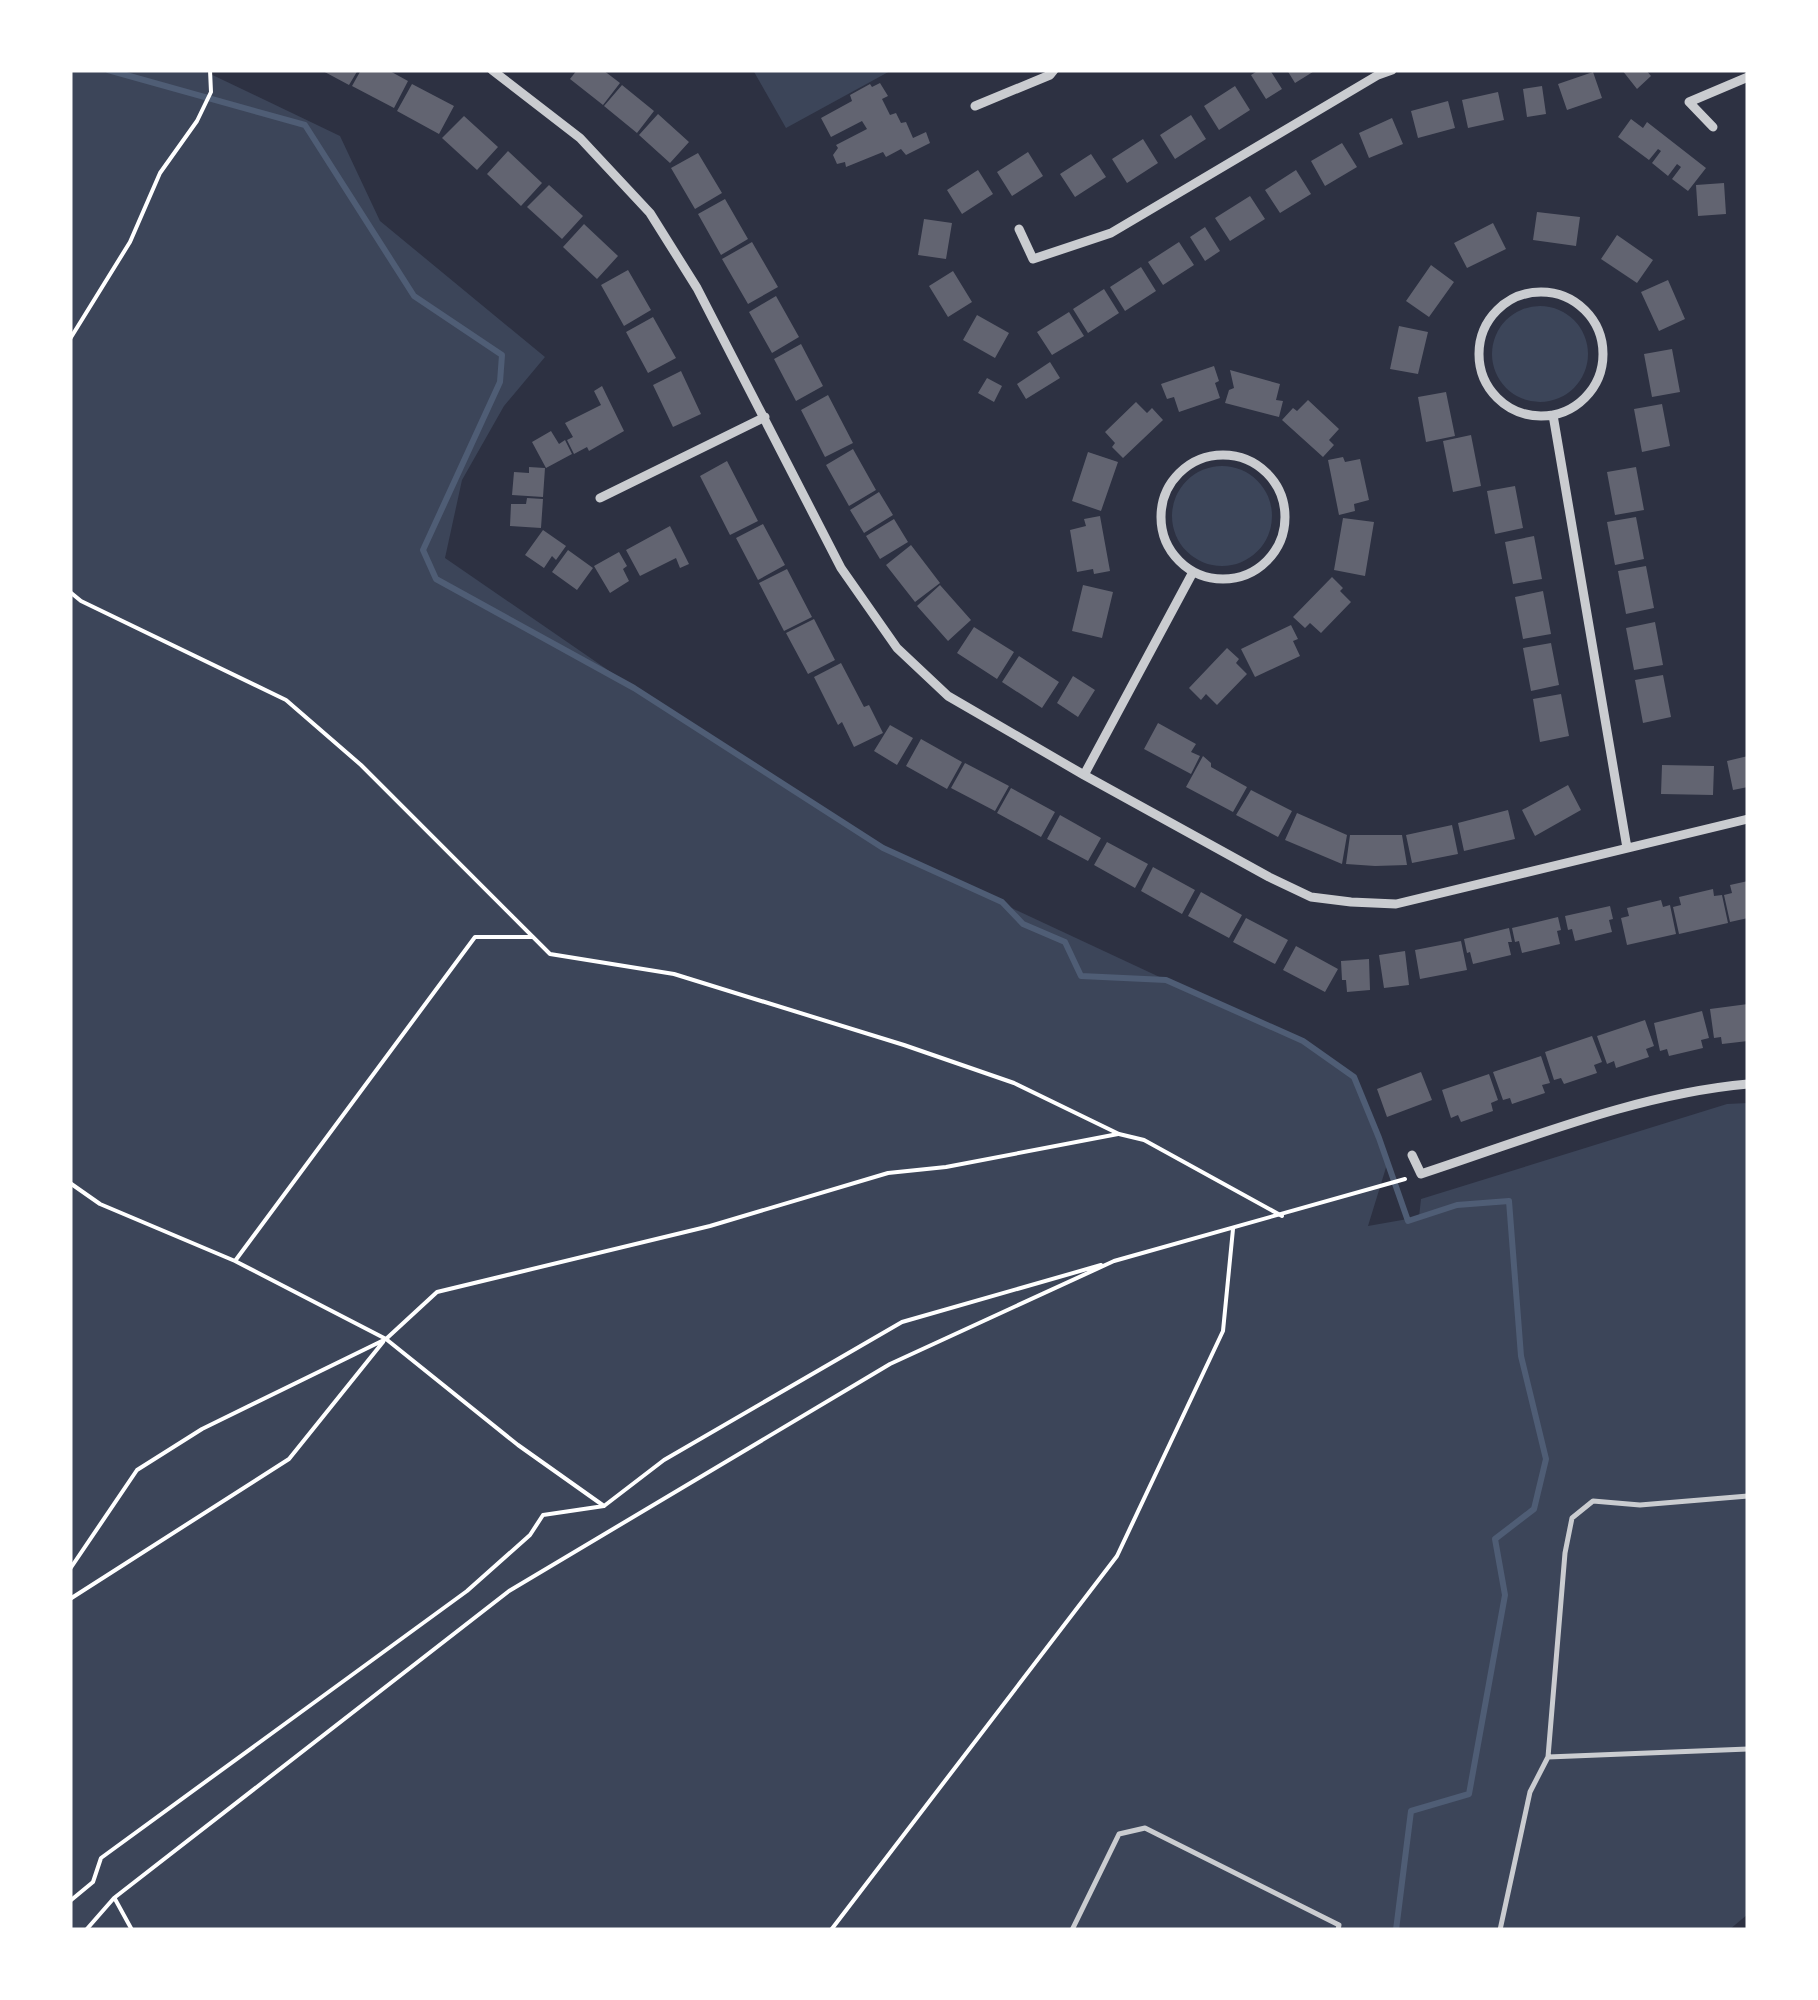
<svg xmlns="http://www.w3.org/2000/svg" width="1818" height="2000" font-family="'Golos Text',sans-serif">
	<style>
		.green { fill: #3c4559 }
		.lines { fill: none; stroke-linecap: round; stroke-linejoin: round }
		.stream { stroke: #4f5d75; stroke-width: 6 }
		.building { fill: #626471 }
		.path { stroke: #fff; stroke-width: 4 }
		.service { stroke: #caccd0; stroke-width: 5 }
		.minor { stroke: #caccd0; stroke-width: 9 }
	</style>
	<rect width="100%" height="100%" fill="#2d3142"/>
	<path class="green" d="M70,70h132l138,66 40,85 165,136 -41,49 -42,74 -17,78 189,130 249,160 283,132 137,61 51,36 34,84 -20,65 51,-9 2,-18 306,-95 21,-1v811l-19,16h-1659z
		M753,70h139l-106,58z
		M1492 354a48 48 0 1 1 96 0a48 48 0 1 1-96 0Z
		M1172 516a50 50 0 1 1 100 0a50 50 0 1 1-100 0Z"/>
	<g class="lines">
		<path class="stream" d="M108,70l197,55 109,171 88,59 -2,27 -77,168 13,29 198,109 249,160 119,54 21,22 42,18 16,34 85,4 137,61 51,36 25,61 29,83 49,-16 52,-4 12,155 25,103 -12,50 -39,30 10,56 -36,199 -58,17 -15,119"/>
	</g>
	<path class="building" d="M321,70h37l-9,15z
		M361,70h27l20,11 -14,27 -42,-22z
		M577,70h26l17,13 -17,22 -33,-26z
		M1259,70h11l12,19 -16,10 -15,-24z
		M1287,70h29l-21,13z
		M1622,70h24l5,6 -14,13z
		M1593,72l9,26 -35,12 -9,-26z
		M880,83l8,13 -6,3 8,16 6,-2 5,10 5,-1 7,16 13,-6 4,11 -24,12 -5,-6 -15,8 -3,-5 -37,15 -1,-5 -8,2 -4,-9 5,-7 -2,-3 31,-16 -5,-8 -31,16 -10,-19 31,-17 -2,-6 20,-11 2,3z
		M412,84l42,22 -15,28 -42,-23z
		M622,85l32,26 -17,22 -33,-27z
		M1235,86l15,24 -31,20 -15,-24z
		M1542,86l4,28 -19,3 -4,-28z
		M1498,92l6,28 -36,8 -6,-28z
		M1448,101l7,27 -37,10 -7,-27z
		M658,114l31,28 -19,21 -31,-28z
		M1191,115l15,24 -31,20 -15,-24z
		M464,116l34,31 -21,23 -35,-32z
		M1392,118l11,26 -34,14 -10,-25z
		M1631,119l12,9 4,-6 59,46 -18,23 -16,-12 9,-12 -4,-3 -9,12 -16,-13 9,-12 -3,-2 -9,11 -31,-23z
		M1143,139l15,24 -31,20 -15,-24z
		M1342,143l15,24 -32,19 -14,-25z
		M508,151l34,32 -21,23 -34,-32z
		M1028,152l15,24 -31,20 -15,-24z
		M698,153l24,40 -27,16 -24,-41z
		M1091,154l15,23 -31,20 -15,-23z
		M978,170l15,24 -31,20 -15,-24z
		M1296,170l15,24 -31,19 -15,-23z
		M1724,183l2,31 -28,2 -2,-31z
		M549,185l34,31 -21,23 -35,-32z
		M1250,196l15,23 -35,22 -15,-23z
		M725,199l23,40 -27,16 -23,-41z
		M1537,212l43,5 -4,29 -43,-6z
		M924,219l28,4 -6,36 -28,-4z
		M1493,223l13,26 -39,19 -13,-25z
		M584,224l34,32 -21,23 -34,-32z
		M1205,227l15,24 -15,10 -15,-24z
		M1617,235l36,25 -16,23 -36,-24z
		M752,242l26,45 -30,17 -26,-45z
		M1179,242l15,23 -31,20 -15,-23z
		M1431,265l23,17 -25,35 -23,-16z
		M1141,267l15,24 -31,20 -15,-24z
		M628,270l23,40 -27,16 -23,-41z
		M953,271l19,31 -24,15 -19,-31z
		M1668,280l17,39 -26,12 -18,-39z
		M1104,289l15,24 -31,20 -15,-24z
		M776,296l23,41 -27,16 -23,-41z
		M1069,312l15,24 -32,19 -15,-23z
		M977,315l32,18 -14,25 -32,-18z
		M653,317l23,41 -28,15 -22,-41z
		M1399,326l29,6 -10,42 -28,-5z
		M801,344l22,42 -27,15 -22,-42z
		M1672,349l8,43 -28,5 -8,-43z
		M1050,362l10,16 -34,21 -9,-15z
		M1214,366l5,15 -4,2 5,15 -41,14 -5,-15 -7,2 -6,-15z
		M1230,370l50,14 -4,16 7,1 -4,16 -54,-14 4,-13 5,-2z
		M681,371l20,43 -28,13 -20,-42z
		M987,378l15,8 -8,16 -16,-9z
		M602,386l22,45 -35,20 -2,-4 -13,7 -7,-14 6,-3 -8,-14 36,-18 -7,-14z
		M1446,392l9,44 -29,6 -8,-45z
		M828,395l25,48 -28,14 -24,-47z
		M1308,400l31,29 -10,11 5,5 -11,12 -41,-37 11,-12 4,3z
		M1136,402l11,11 5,-5 11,12 -40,38 -11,-11 3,-4 -10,-11z
		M1662,404l8,42 -28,6 -8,-43z
		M551,431l8,13 6,-4 7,14 -26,14 -14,-26z
		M1471,435l10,51 -28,6 -10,-51z
		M853,449l23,41 -27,16 -23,-41z
		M1088,452l30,10 -17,49 -29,-10z
		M1343,457l2,5 15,-3 9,41 -15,4 1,7 -16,4 -11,-55z
		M727,461l31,60 -28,14 -30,-59z
		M529,467l16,1 -2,29 -31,-2 2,-23 15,1z
		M1636,467l8,43 -29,5 -8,-43z
		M1515,486l8,42 -28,6 -8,-43z
		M879,492l14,23 -29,18 -14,-23z
		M527,498l16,1 -2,29 -31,-2 1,-22h15z
		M1100,516l10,55 -16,3 -1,-5 -16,3 -7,-42 16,-4 -2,-7z
		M1636,517l8,42 -29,6 -8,-43z
		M1343,518l31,4 -9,54 -31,-6z
		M894,519l14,23 -28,17 -14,-23z
		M763,524l22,41 -27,15 -22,-42z
		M670,526l19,38 -9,4 -4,-10 -36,18 -14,-26z
		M543,530l23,16 -10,14 -4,-4 -8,12 -19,-13z
		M1534,536l8,43 -29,5 -8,-42z
		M911,545l29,38 -25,19 -29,-37z
		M568,550l25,18 -16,22 -25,-18z
		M619,552l8,14 -4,3 6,12 -19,12 -16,-27z
		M1646,566l8,42 -28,6 -8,-43z
		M787,569l25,48 -28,14 -25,-48z
		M1332,577l11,11 -3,3 11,11 -30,31 -11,-10 -5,5 -12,-11z
		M940,585l31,35 -23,21 -31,-35z
		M1083,585l30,7 -11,46 -30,-7z
		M1543,591l8,43 -28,5 -8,-42z
		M814,619l21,41 -27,14 -22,-41z
		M1655,622l8,43 -29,5 -8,-42z
		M1291,625l7,14 -5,2 7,15 -45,21 -14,-28z
		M974,627l40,25 -17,27 -40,-26z
		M1551,643l8,42 -28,6 -8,-43z
		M1227,648l12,11 -3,4 11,11 -30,31 -11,-11 -5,6 -12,-12z
		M1019,656l40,26 -17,26 -40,-26z
		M841,663l23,44 5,-2 14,28 -29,14 -12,-25 -4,3 -24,-48z
		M1663,675l8,42 -28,6 -8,-43z
		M1073,676l22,14 -17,27 -21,-14z
		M1561,694l8,42 -29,6 -7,-43z
		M1158,723l38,21 -5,8 9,4 -9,18 -47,-25z
		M890,725l23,13 -16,27 -23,-14z
		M921,739l41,23 -15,27 -41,-23z
		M1203,756l8,7v4l36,20 -14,25 -47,-25z
		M1748,756v31l-15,3 -6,-29z
		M965,763l44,23 -14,25 -44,-23z
		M1662,765l52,1 -1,29 -52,-1z
		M1568,785l13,25 -46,26 -13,-26z
		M1011,788l44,24 -14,25 -44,-24z
		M1251,790l41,21 -14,26 -42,-22z
		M1508,810l7,29 -51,12 -6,-28z
		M1297,813l50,22 -5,29 -57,-24z
		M1060,815l41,23 -13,23 -41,-22z
		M1452,825l6,29 -46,9 -6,-28z
		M1350,835h52l5,30 -32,1 -29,-2z
		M1107,842l41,22 -13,24 -41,-23z
		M1153,867l42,23 -13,24 -41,-23z
		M1748,881v37l-18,4 -6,-27 8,-2 -2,-8z
		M1713,889l1,7 8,-1 6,28 -49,11 -6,-27 8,-2 -2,-8z
		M1201,892l41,23 -13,23 -41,-22z
		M1661,900l2,7 7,-2 6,29 -49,11 -6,-27 8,-2 -2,-8z
		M1610,906l3,13 -4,1 3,12 -37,9 -3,-12 -4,1 -3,-14z
		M1558,917l3,13 -4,1 3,13 -38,9 -3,-12 -4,1 -3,-14z
		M1246,918l42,22 -13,24 -42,-22z
		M1509,928l3,14h-4l3,13 -38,9 -3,-12 -3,1 -3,-14z
		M1461,941l6,29 -47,9 -5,-29z
		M1296,946l42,23 -13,23 -42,-22z
		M1405,951l4,34 -25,3 -5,-33z
		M1369,959l1,31 -23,2 -1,-12h-4l-1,-19z
		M1748,1004v37l-26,3 -1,-7 -7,1 -4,-29z
		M1702,1011l7,27 -8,2 2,8 -34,8 -2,-7 -7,2 -6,-28z
		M1645,1020l9,26 -8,3 3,8 -33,11 -2,-7 -7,3 -10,-28z
		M1592,1036l10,26 -8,3 3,8 -33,11 -3,-6 -7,2 -9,-28z
		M1541,1056l9,27 -8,2 3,8 -33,11 -2,-6 -7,2 -10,-28z
		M1421,1072l11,28 -45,17 -10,-28z
		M1489,1074l9,26 -7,3 2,8 -32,11 -3,-7 -7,3 -9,-28z"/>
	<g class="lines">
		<path class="path" d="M70,339l60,-97 30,-69 37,-52 14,-29 -1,-22
			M70,592l11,9 205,99 75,65 189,189 124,20 230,71 110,38 105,51 25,6 138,76
			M70,1183l30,21 135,57 151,78 132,106 86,61
			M235,1261l240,-324h57
			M70,1569l67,-99 65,-41 184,-90 51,-47 273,-66 178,-53 58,-6 172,-33
			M70,1599l219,-140 94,-117
			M115,1899l17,31
			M70,1901l23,-19 8,-24 366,-267 63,-56 13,-20 61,-9 60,-46 238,-138 199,-57
			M86,1930l28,-32 395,-307 381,-227 224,-103 291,-82
			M831,1930l286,-374 106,-225 10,-102"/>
		<path class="service" d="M1548,1757l200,-8
			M1072,1930l47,-96 26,-6 194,97 -1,5
			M1500,1930l30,-138 18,-35 17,-204 7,-35 21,-17 47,4 108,-9"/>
		<path class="minor" d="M492,70l88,68 70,75 47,75 144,280 56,80 51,48 136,79 185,102 42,20 40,5 45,2 352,-85
			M975,106l75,-31 4,-5
			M1713,127l-24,-25 59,-25
			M1019,229l14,30 78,-26 267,-158 14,-5
			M1479 354a62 62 0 1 1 124 0a62 62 0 1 1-124 0Z
			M1553,415l74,433
			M1161 517a62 62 0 1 1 124 0a62 62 0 1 1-124 0Z
			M600,498l165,-81
			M1084,775l109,-203
			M1412,1155l9,19c107,-35 215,-80 327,-90"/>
	</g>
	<rect width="1818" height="2000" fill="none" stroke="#ffffff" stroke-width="145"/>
</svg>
